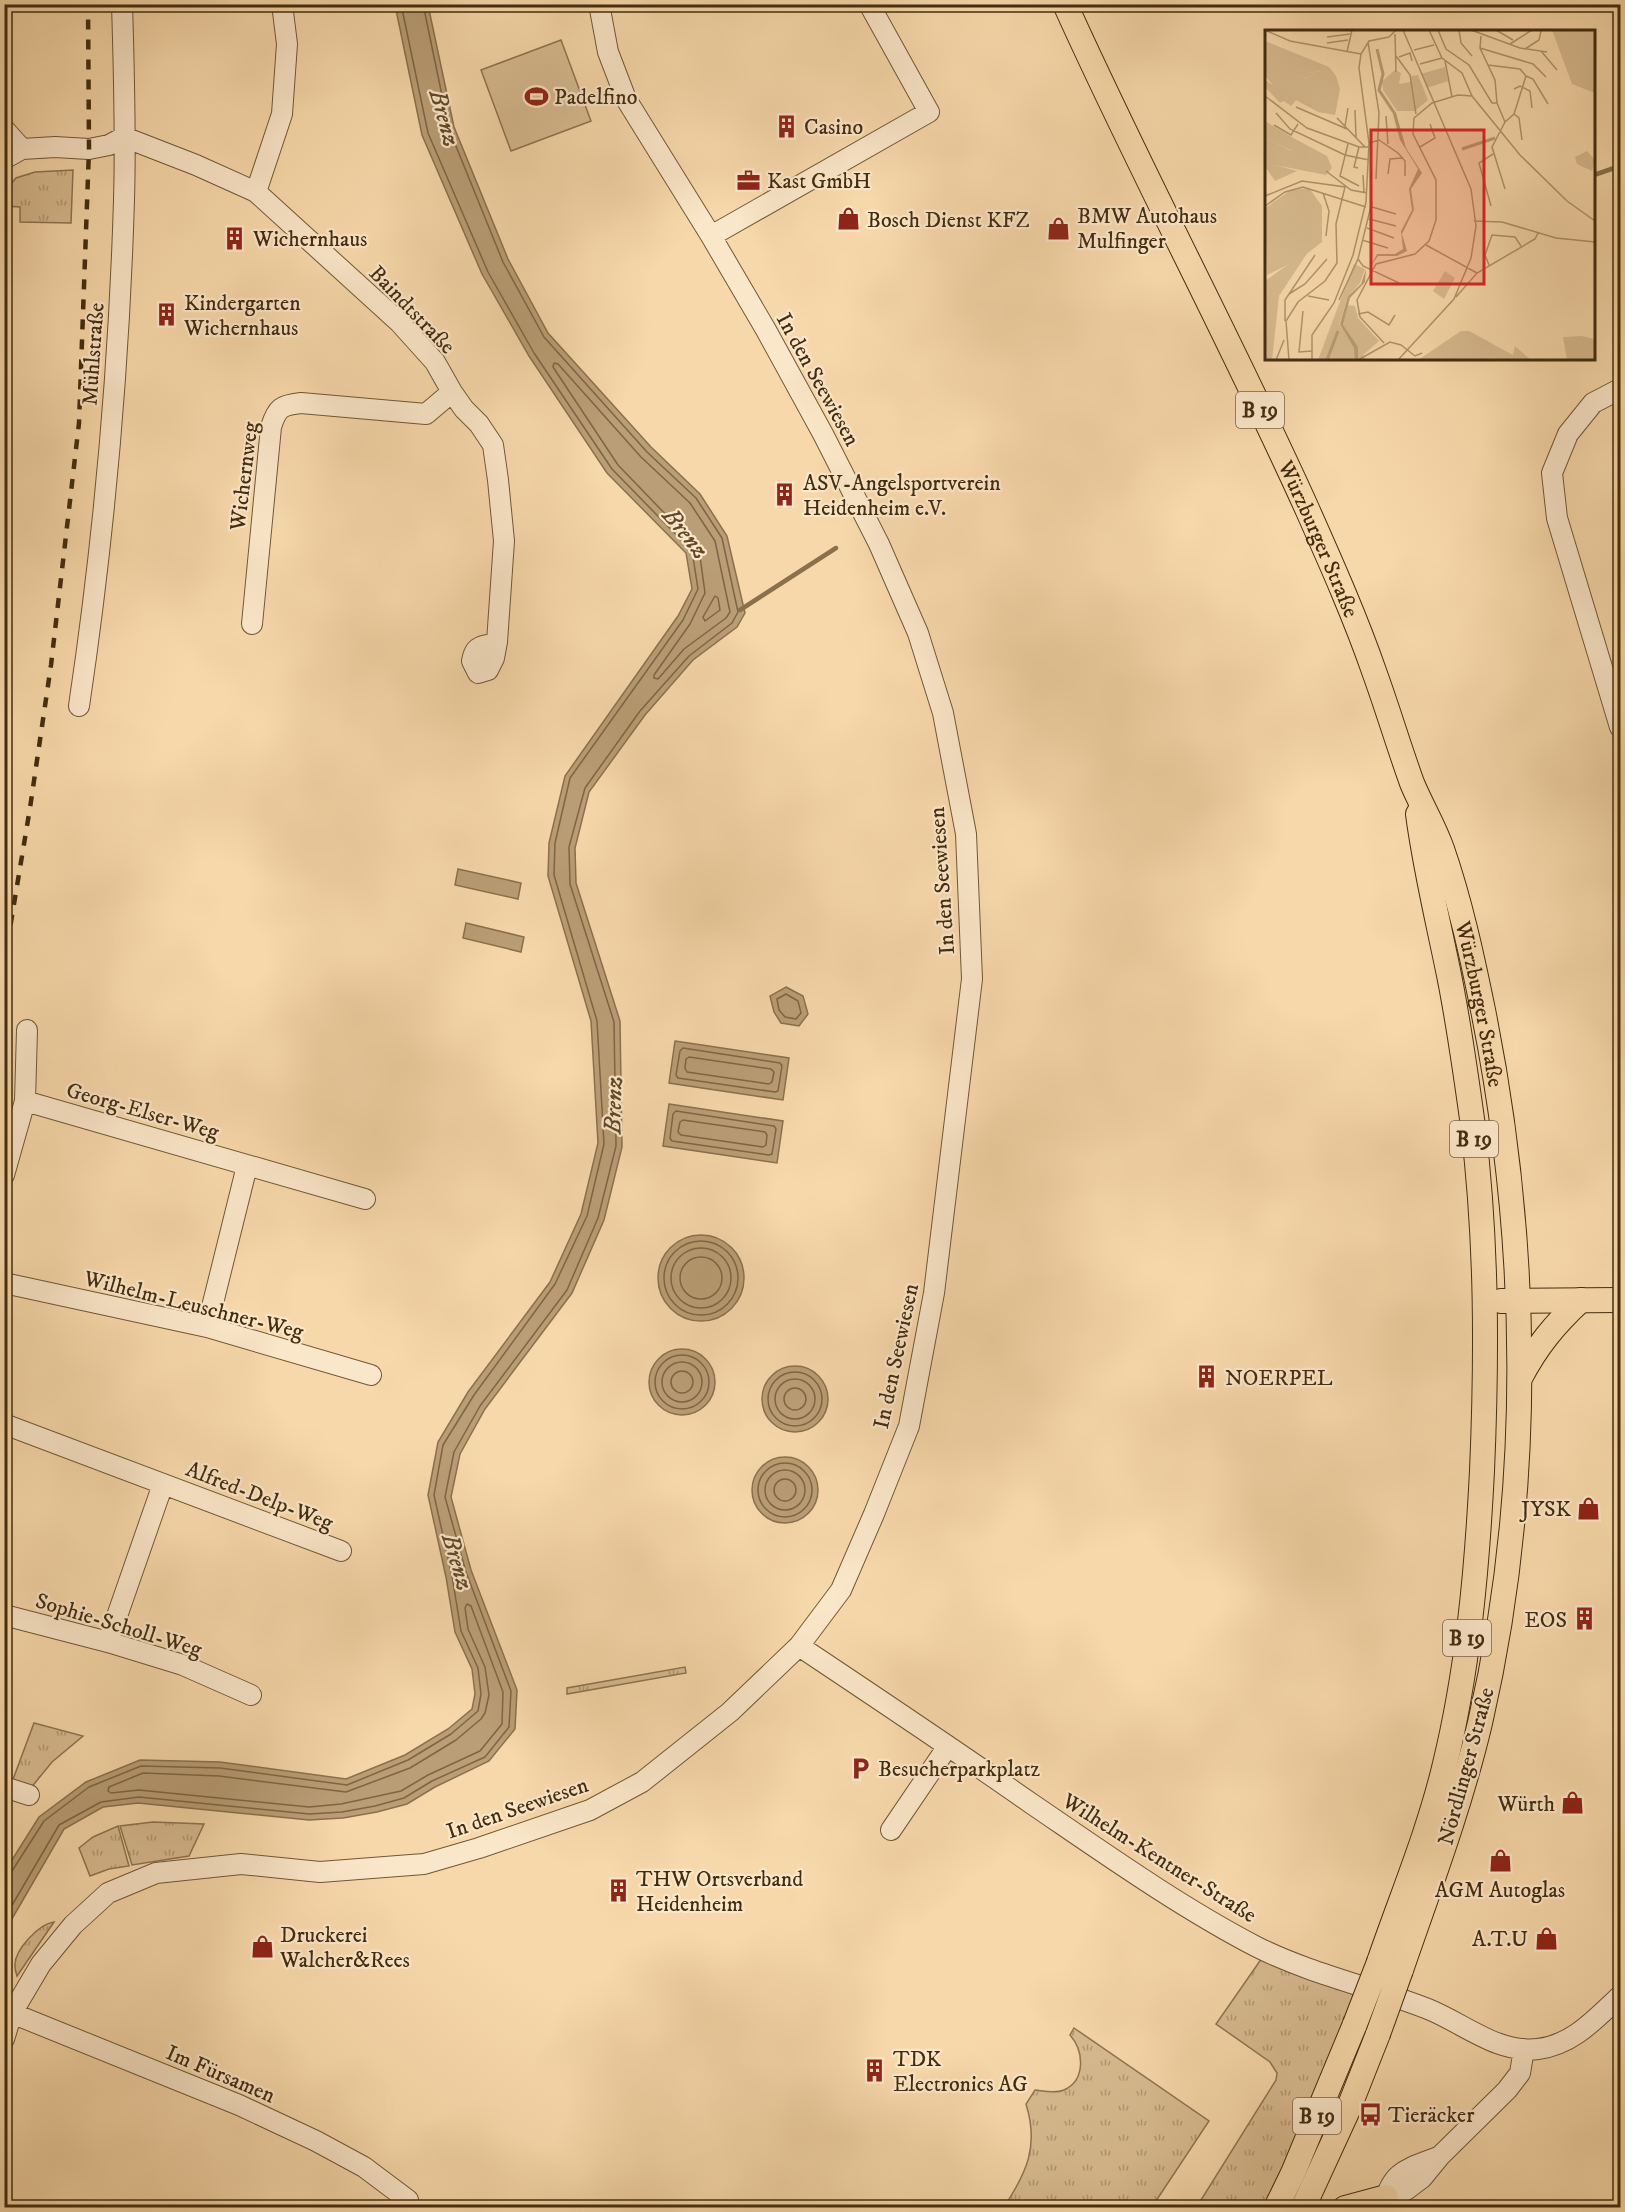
<svg xmlns="http://www.w3.org/2000/svg" width="1625" height="2212" font-family="'IM FELL DW Pica',serif">
  <style>
    .grass { fill: url(#grass-tufts); stroke: #8e7450; stroke-width: 1.5 }
    .garden { fill: #d8bb90; stroke: #8e7450; stroke-width: 1.5 }
    .water { fill: #ba9e75; stroke: #8a714c; stroke-width: 1.5 }
    .lines { fill: none; stroke-linecap: round; stroke-linejoin: round }
    .shore { stroke: #7e6642; stroke-width: 1.5 }
    .stream { stroke: #8a714c; stroke-width: 4.5 }
    .minor-casing { stroke: #705836; stroke-width: 22 }
    .major-casing { stroke: #432d0f; stroke-width: 26 }
    .minor { stroke: #fae6c8; stroke-width: 20 }
    .major { stroke: #f7d8aa; stroke-width: 24 }
    .rail { stroke: #432d0f; stroke-width: 4.5; stroke-dasharray: 10 10; stroke-linecap: butt }
    .major-bridge-casing { stroke: #432d0f; stroke-width: 26; stroke-linecap: butt }
    .major-bridge { stroke: #f7d8aa; stroke-width: 24 }
    .labels { text-anchor: middle; stroke-width: 4.5; stroke-linejoin: round; paint-order: stroke }
    .shield { fill: #fae6c8; stroke: #7a6446; stroke-width: 1.5 }
    .shield-label { font-size: 21px; font-weight: bold; fill: #432d0f }
    .poi-label { font-size: 22px; fill: #432d0f; stroke: #fae6c8; text-anchor: start }
    .street-label { font-size: 22px; fill: #432d0f; stroke: #fae6c8 }
    .water-label { font-size: 24px; font-style: italic; fill: #614928; stroke: #fae6c8 }
    .inset-river { fill: none; stroke: #ba9e75; stroke-width: 3 }
    .inset-road { fill: none; stroke: #af946c; stroke-width: 1.5 }
    .view { fill: #d62828; fill-opacity: 0.15; stroke: #d62828; stroke-width: 3 }
    .inset-edge { fill: none; stroke: #432d0f; stroke-width: 3 }
  </style>
  <defs>
    <pattern id="grass-tufts" width="24" height="20" patternUnits="userSpaceOnUse" patternTransform="scale(1.5)"><rect width="24" height="20" fill="#d8bb90"/><path d="M3 7l-1-3M5 7V3M7 7l1-3M15 17l-1-3M17 17v-4M19 17l1-3" fill="none" stroke="#b19874"/></pattern>
  </defs>
  <rect width="100%" height="100%" fill="#f7d8aa"/>
  <filter id="stains"><feTurbulence type="fractalNoise" baseFrequency=".00333" numOctaves="4"/><feColorMatrix values="0 0 0 0 .2 0 0 0 0 .09 0 0 0 0 .02 0 0 0 .5 -.17"/></filter>
  <radialGradient id="worn" r=".72"><stop offset=".6" stop-color="#630" stop-opacity="0"/><stop offset="1" stop-color="#630" stop-opacity=".3"/></radialGradient>
  <path class="grass" d="M73,170l-2,53 -51,-1v-15l-15,-1v-15l11,-13 19,-6z
    M685,1667l1,6 -119,21v-6z
    M34,1723l49,13 -31,26 -22,27 -18,-7z
    M153,1822l51,2 -15,32 -57,9 -12,-39z
    M118,1826l11,40 -20,3 -19,7 -11,-28 14,-11z
    M54,1922l-37,54c-1,-3 -2,-6 -2,-10 -1,-16 24,-42 39,-44z
    M1262,1958l96,33 -92,216 -70,1 80,-128 1,-7 -7,-11 -54,-38z
    M1074,2028l135,93 -57,86h-148c23,-35 35,-61 22,-103l9,-14c9,1 20,4 29,0 22,-10 20,-39 6,-55z"/>
  <path class="garden" d="M561,40l30,81 -80,30 -30,-81z"/>
  <path class="water" d="M395,5h33l26,122 54,132 40,74 103,114 49,47 27,42 18,77 -8,14 -44,33 -48,55 -56,77 -14,56 1,35 44,138 2,126 -18,73 -32,73 -87,116 -25,45 -9,43 20,73 46,120 -2,39 -26,32 -54,26 -28,17 -30,8 -34,6 -34,2 -171,-17 -35,4 -39,22 -59,102v-60l34,-54 47,-35 54,-22 80,2 126,17 59,-24 43,-26 24,-20 3,-15 -3,-25 -17,-37 -9,-55 -18,-82 10,-53 30,-50 82,-110 31,-68 17,-71 -7,-122 -43,-145 1,-33 16,-67 113,-160 14,-27 -6,-36 -79,-80 -78,-117 -47,-82 -60,-139z
    M458,869l63,14 -3,16 -63,-14z
    M466,923l58,14 -3,15 -58,-14z
    M786,987l17,9 5,18 -9,12 -18,-3 -7,-11 -4,-16z
    M675,1041l114,17 -6,42 -114,-17z
    M669,1104l114,17 -6,42 -114,-17z
    M658 1278a43 43 0 1 1 86 0a43 43 0 1 1-86 0Z
    M649 1382a33 33 0 1 1 66 0a33 33 0 1 1-66 0Z
    M762 1399a33 33 0 1 1 66 0a33 33 0 1 1-66 0Z
    M752 1490a33 33 0 1 1 66 0a33 33 0 1 1-66 0Z"/>
  <g class="lines">
    <path class="shore" d="M554,363l4,1 83,93 49,46 25,38 15,71 -4,6 -42,31 -26,30 -4,-1v-3l36,-51 15,-31 -6,-44 -81,-84 -65,-98z
      M715,596l3,2 2,12 -15,11 -2,-4z
      M786,994l12,7 3,12 -5,6 -11,-2 -6,-7 -2,-11z
      M683,1048l97,15 2,3 -4,25 -3,1 -97,-14 -2,-3 4,-24z
      M689,1057l82,12 3,3 -2,10 -3,2 -82,-12 -2,-4 1,-9z
      M676,1111l98,15 2,3 -4,25 -3,1 -97,-14 -2,-3 3,-24z
      M683,1120l82,12 2,3 -1,10 -3,2 -82,-12 -3,-3 2,-10z
      M664 1278a37 37 0 1 1 74 0a37 37 0 1 1-74 0Z
      M671 1278a30 30 0 1 1 60 0a30 30 0 1 1-60 0Z
      M680 1278a21 21 0 1 1 42 0a21 21 0 1 1-42 0Z
      M655 1382a27 27 0 1 1 54 0a27 27 0 1 1-54 0Z
      M662 1382a20 20 0 1 1 40 0a20 20 0 1 1-40 0Z
      M671 1382a11 11 0 1 1 22 0a11 11 0 1 1-22 0Z
      M768 1399a27 27 0 1 1 54 0a27 27 0 1 1-54 0Z
      M775 1399a20 20 0 1 1 40 0a20 20 0 1 1-40 0Z
      M784 1399a11 11 0 1 1 22 0a11 11 0 1 1-22 0Z
      M758 1490a27 27 0 1 1 54 0a27 27 0 1 1-54 0Z
      M765 1490a20 20 0 1 1 40 0a20 20 0 1 1-40 0Z
      M774 1490a11 11 0 1 1 22 0a11 11 0 1 1-22 0Z
      M467,1604l4,2 32,86 -1,32 -22,27 -52,24 -27,16 -60,13 -32,3 -170,-17 -28,3 -3,-2 1,-4 34,-14 76,3 127,16 64,-24 46,-28 25,-21 4,-6 4,-18 -4,-28 -17,-38 -3,-21z
      M4,1874l8,-3 32,-50 45,-34 52,-21 79,2 127,17 61,-25 43,-26 27,-23 3,-17 -3,-26 -17,-37 -9,-55 -18,-81 9,-50 31,-50 81,-111 32,-68 17,-72 -7,-123 -43,-146 1,-32 15,-65 113,-158 15,-31 -6,-38 -80,-82 -78,-116 -46,-81 -60,-139 -27,-129
      M4,1919l55,-94 42,-23 38,-5 170,17 33,-2 33,-6 29,-8 28,-17 53,-24 24,-30 2,-36 -45,-119 -21,-75 9,-45 26,-46 87,-116 31,-72 18,-72 -2,-124 -44,-138 -1,-37 16,-59 55,-77 49,-55 43,-33 6,-11 -16,-74 -26,-40 -49,-46 -103,-115 -41,-75 -54,-133 -26,-125"/>
    <path class="stream" d="M1594,175l26,-9
      M740,610l96,-62"/>
    <defs>
      <path id="minor" d="M4,129l18,20
        M124,137l72,28 60,27 143,130 36,40 17,30 12,17 15,15 14,21 5,35 6,61 -7,101 -3,16 -6,12 -10,3 -6,-12c2,-10 4,-14 15,-16l5,4 2,9
        M4,159l18,-10 33,-2 34,2 20,-4 15,-8
        M256,192l26,-78 5,-70 -5,-40
        M711,236l218,-124 -60,-108
        M1620,389l-27,14 -25,31 -16,39 5,45 63,209
        M252,624l19,-197c6,-19 10,-22 30,-24l125,11 26,-22
        M79,706c25,-168 40,-337 45,-506 2,-65 0,-131 -2,-196
        M25,1101l340,98
        M4,1175l21,-74 2,-71
        M4,1283l203,44 164,48
        M207,1327l40,-161
        M4,1424l337,127
        M4,1615l104,27 75,23 68,30
        M108,1642l55,-158
        M799,1646c78,52 156,104 233,158 72,49 148,103 225,143 54,27 115,40 171,62 35,14 70,45 110,40 35,-4 58,-31 82,-53
        M4,1787l25,8
        M891,1830l57,-84
        M4,2010l235,95 77,36 48,26 44,33
        M4,2039l8,-26 29,-49 32,-39 35,-32 48,-20 85,-9 79,8 104,-8 55,-16 111,-38 52,-28 88,-70 69,-66 42,-56 33,-76 35,-88 25,-133 38,-314 -6,-145 -23,-121 -25,-80 -39,-89 -56,-110 -57,-104 -55,-94 -85,-137 -18,-47 -9,-48
        M1386,2197l20,-7 16,-12 18,-22 67,-66 13,-17 4,-24
        M1384,2206c7,-35 23,-37 54,-49"/>
      <g id="major">
        <path id="s1" d="M1065,4c77,171 166,336 243,507 24,54 48,108 67,163 13,36 24,73 37,109 9,22 22,43 30,66 18,52 30,107 41,161 47,234 51,480 -3,713 -20,84 -51,166 -79,247"/>
        <path d="M1501,1301l119,-1"/>
        <path d="M1520,1378c17,-32 34,-53 61,-78"/>
        <path d="M1379,1962c22,-64 49,-128 65,-194 24,-97 33,-198 38,-297 5,-116 5,-229 -9,-345 -7,-51 -14,-101 -24,-151 -11,-54 -24,-107 -31,-161"/>
        <path d="M1276,2208l17,-35 62,-149"/>
        <path d="M1303,2208l45,-98 30,-76"/>
        <path d="M1345,2208l41,-11"/>
      </g>
    </defs>
    <use href="#minor" class="minor-casing"/>
    <use href="#major" class="major-casing"/>
    <use href="#minor" class="minor"/>
    <use href="#major" class="major"/>
    <path class="rail" d="M4,964l26,-156 21,-143 28,-242 10,-274 -1,-145"/>
    <defs>
      <path id="major-bridge" d="M1355,2024l24,-62
        M1378,2034l23,-64"/>
    </defs>
    <use href="#major-bridge" class="major-bridge-casing"/>
    <use href="#major-bridge" class="major-bridge"/>
  </g>
  <defs>
    <symbol id="stadium-bare" viewBox="-9 -9 18 18"><path d="M0-5a6.5 5 0 1 0 0 10a6.5 5 0 1 0 0-10ZM-3.5-1.8h7v3.6h-7Z" fill="#8f2418" stroke="#fae6c8" stroke-width="2.5" paint-order="stroke"/></symbol>
    <symbol id="building-bare" viewBox="-9 -9 18 18"><path d="M-4-6H4V6H1V3H-1V6H-4ZM-2.5-4.3h1.7v1.8h-1.7ZM.8-4.3h1.7v1.8H.8ZM-2.5-1h1.7V.8h-1.7ZM.8-1h1.7V.8H.8Z" fill="#8f2418" stroke="#fae6c8" stroke-width="2.5" paint-order="stroke"/></symbol>
    <symbol id="office-bare" viewBox="-9 -9 18 18"><path d="M-6-3h4V-5.5h4V-3h4V5H-6ZM-1-4.5V-3h2v-1.5ZM-6 0V1H6V0Z" fill="#8f2418" stroke="#fae6c8" stroke-width="2.5" paint-order="stroke"/></symbol>
    <symbol id="shop-bare" viewBox="-9 -9 18 18"><path d="M-5-2.5h2.3a2.7 3.5 0 0 1 5.4 0H5L5.5 6h-11ZM-1.5-2.5h3a1.5 2.3 0 0 0-3 0Z" fill="#8f2418" stroke="#fae6c8" stroke-width="2.5" paint-order="stroke"/></symbol>
    <symbol id="parking-bare" viewBox="-9 -9 18 18"><path d="M-3.5-5.5H1a3.5 3.5 0 0 1 0 7H-1V5.5H-3.5ZM-1-3.4V-.6H.8a1.4 1.4 0 0 0 0-2.8Z" fill="#8f2418" stroke="#fae6c8" stroke-width="2.5" paint-order="stroke"/></symbol>
    <symbol id="bus-bare" viewBox="-9 -9 18 18"><path d="M-5-6H5V4H4V6H2V4H-2V6H-4V4H-5ZM-3.5-4V0h7V-4ZM-3.5 1.2v1.5H-2V1.2ZM2 1.2v1.5H3.5V1.2Z" fill="#8f2418" stroke="#fae6c8" stroke-width="2.5" paint-order="stroke"/></symbol>
  </defs>
  <g fill-rule="evenodd">
    <use href="#stadium-bare" x="520" y="80" width="33" height="33"/>
    <use href="#building-bare" x="770" y="110" width="33" height="33"/>
    <use href="#office-bare" x="732" y="164" width="33" height="33"/>
    <use href="#shop-bare" x="832" y="202" width="33" height="33"/>
    <use href="#shop-bare" x="1042" y="212" width="33" height="33"/>
    <use href="#building-bare" x="218" y="222" width="33" height="33"/>
    <use href="#building-bare" x="150" y="298" width="33" height="33"/>
    <use href="#building-bare" x="768" y="478" width="33" height="33"/>
    <use href="#building-bare" x="1190" y="1360" width="33" height="33"/>
    <use href="#shop-bare" x="1572" y="1492" width="33" height="33"/>
    <use href="#building-bare" x="1568" y="1602" width="33" height="33"/>
    <use href="#parking-bare" x="844" y="1752" width="33" height="33"/>
    <use href="#shop-bare" x="1556" y="1786" width="33" height="33"/>
    <use href="#shop-bare" x="1484" y="1844" width="33" height="33"/>
    <use href="#building-bare" x="602" y="1874" width="33" height="33"/>
    <use href="#shop-bare" x="1530" y="1922" width="33" height="33"/>
    <use href="#shop-bare" x="246" y="1930" width="33" height="33"/>
    <use href="#building-bare" x="858" y="2054" width="33" height="33"/>
    <use href="#bus-bare" x="1354" y="2098" width="33" height="33"/>
  </g>
  <g class="labels">
    <g class="shield">
      <rect x="1236" y="392" width="48" height="36" rx="4.5"/>
      <rect x="1450" y="1121" width="48" height="36" rx="4.5"/>
      <rect x="1443" y="1620" width="48" height="36" rx="4.5"/>
      <rect x="1293" y="2098" width="48" height="36" rx="4.5"/>
    </g>
    <g class="shield-label">
      <text x="1260" y="417">B 19</text>
      <text x="1474" y="1146">B 19</text>
      <text x="1467" y="1645">B 19</text>
      <text x="1317" y="2123">B 19</text>
    </g>
    <g class="poi-label">
      <text x="554" y="104">Padelfino</text>
      <text x="804" y="134">Casino</text>
      <text x="767" y="188">Kast GmbH</text>
      <text x="1077" y="223">BMW Autohaus<tspan x="1077" dy="25">Mulfinger</tspan></text>
      <text x="867" y="227">Bosch Dienst KFZ</text>
      <text x="253" y="246">Wichernhaus</text>
      <text x="184" y="310">Kindergarten<tspan x="184" dy="25">Wichernhaus</tspan></text>
      <text x="803" y="490">ASV-Angelsportverein<tspan x="803" dy="25">Heidenheim e.V.</tspan></text>
      <text x="1225" y="1385">NOERPEL</text>
      <text x="1571" y="1516" text-anchor="end">JYSK</text>
      <text x="1567" y="1627" text-anchor="end">EOS</text>
      <text x="878" y="1776">Besucherparkplatz</text>
      <text x="1555" y="1811" text-anchor="end">Würth</text>
      <text x="636" y="1886">THW Ortsverband<tspan x="636" dy="25">Heidenheim</tspan></text>
      <text x="1500" y="1897" text-anchor="middle">AGM Autoglas</text>
      <text x="280" y="1942">Druckerei<tspan x="280" dy="25">Walcher&amp;Rees</tspan></text>
      <text x="1528" y="1946" text-anchor="end">A.T.U</text>
      <text x="893" y="2066">TDK<tspan x="893" dy="25">Electronics AG</tspan></text>
      <text x="1388" y="2122">Tieräcker</text>
    </g>
    <g class="street-label">
      <text transform="translate(413 309) rotate(46)" y="8">Baindtstraße</text>
      <text transform="translate(92 354) rotate(-86)" y="8">Mühlstraße</text>
      <text transform="translate(819 379) rotate(61)" y="8">In den Seewiesen</text>
      <text transform="translate(243 476) rotate(-83)" y="8">Wichernweg</text>
      <text dy="8" stroke="none"><textPath href="#s1" startOffset="592">Würzburger Straße</textPath></text>
      <text transform="translate(941 881) rotate(-94)" y="8">In den Seewiesen</text>
      <text dy="8" stroke="none"><textPath href="#s1" startOffset="1086">Würzburger Straße</textPath></text>
      <text transform="translate(143 1110) rotate(16)" y="8">Georg-Elser-Weg</text>
      <text transform="translate(194 1304) rotate(14)" y="8">Wilhelm-Leuschner-Weg</text>
      <text transform="translate(895 1356) rotate(-78)" y="8">In den Seewiesen</text>
      <text transform="translate(260 1495) rotate(21)" y="8">Alfred-Delp-Weg</text>
      <text transform="translate(119 1624) rotate(17)" y="8">Sophie-Scholl-Weg</text>
      <text transform="translate(1465 1766) rotate(-75)" y="8">Nördlinger Straße</text>
      <text transform="translate(517 1807) rotate(-19)" y="8">In den Seewiesen</text>
      <text transform="translate(1160 1857) rotate(32)" y="8">Wilhelm-Kentner-Straße</text>
      <text transform="translate(221 2073) rotate(23)" y="8">Im Fürsamen</text>
    </g>
    <g class="water-label">
      <text transform="translate(445 118) rotate(75)" y="8">Brenz</text>
      <text transform="translate(686 533) rotate(51)" y="8">Brenz</text>
      <text transform="translate(613 1105) rotate(-88)" y="8">Brenz</text>
      <text transform="translate(458 1562) rotate(74)" y="8">Brenz</text>
    </g>
  </g>
  <g transform="translate(1265 30)">
    <rect width="330" height="330" fill="#f7d8aa"/>
    <path d="M0,28l42,21 2,-6 12,-2 15,5 4,13 -5,26 -17,-3 -22,-12 -5,6 -7,-5 -4,2 -15,-16v-7l8,5 -8,-9zM180,37l3,14 -21,7 -6,-14zM130,40l6,3 -2,11 11,-2 1,-6 7,-1 10,25 -13,11h-18l-14,-21 -1,-9zM0,108l26,13 6,-11 30,16 5,12 -6,7 -51,-10 -10,4zM45,219l-31,47 -7,64h-7v-79zM89,234l11,5 -5,14 -12,13 -9,29h4l5,-20 7,1 3,12 21,23 -16,14 3,5h-48zM180,241l10,7 -11,21 -11,-8z" fill="#d8bb90"/>
    <path d="M287,0h43v63l-23,-9zM0,11l64,26 7,9 -16,-5 -11,2 -1,6 -25,-11 -18,-10zM0,91l32,19 -5,11 -27,-13zM322,121l8,9 -3,11 -15,-7 -2,-7zM10,135l22,6 -22,10 -9,-13zM44,158l13,18v36l-22,17 -33,16 -2,-67 26,-18zM196,301h8l44,24 2,-9 16,14h-113zM317,306l13,3v21h-28l-4,-23z" fill="#d8bb90"/>
    <path d="M95,295l14,16 -8,8 -15,-19z" fill="#d8bb90"/>
    <path d="M131,83l10,35 16,25 -11,16 3,21 -12,24 5,17 -10,5h-19l-9,13 8,-15h18l8,-5 -2,-18 11,-21 -3,-21 9,-20 -18,-29 -7,-26zM101,239l-1,13 -15,16 -7,27 15,22v13h-3l-1,-12 -14,-24 8,-28 13,-12z" fill="#ba9e75"/>
    <path class="inset-river" d="M112,19l6,25 -4,16 16,24M197,119l33,-11M62,330l11,-29"/>
    <path class="inset-road" d="M0,0l25,11 71,13M164,0l13,28 20,15 10,23 48,59 47,46 28,20M173,0l8,19 23,16 23,38h5M194,0l2,13 11,13M206,0l49,18 27,4M231,0l17,10M130,4l1,38M216,6l-1,12 15,32 2,23 8,19 -13,25 13,42M62,7l23,-3M103,12l11,71 -3,66M62,13l21,-3M245,14l22,-14M215,18l53,16 13,13M260,19l14,-9 2,-9M149,20l20,-5M276,21l16,19M82,22l5,-22M131,26l14,19 6,39M134,27l11,-4 2,8M180,31l7,36M155,34l22,-6M223,35l32,4 6,7 -12,38 -9,8M261,46l7,3 15,25M249,59l6,-3 10,5 2,17M0,66l42,32 52,19h10M31,77l51,22M90,80l1,27M11,83l14,16 55,26M249,84l5,4 3,22M121,86l2,28M72,88l28,29M9,95l17,10 7,-11M80,96l3,-18M104,113l10,-3 19,13 7,8v15M83,114l-8,32 19,10M155,117l15,-9 -5,-14M80,125l24,5M93,138l-4,-1 5,-20M61,141l25,19 16,3M123,144l2,-15 12,-1M98,145l1,18M58,163l6,18 -3,25M0,166l37,-15 43,6 -9,37 1,39 -12,18 -27,21 -12,19 3,39M107,172l-14,57 5,7 36,17M0,176l20,-14 18,-5 63,20M226,176l-12,-43 14,-9M107,177l24,7M104,189l27,7M209,191l28,1 54,16 39,4M102,198l27,10M97,210l26,8M161,215l51,28M224,235l-4,-10 7,-20 23,2 6,9M24,264l16,-10 22,-25M43,266l21,4M191,267l21,-24 58,-34 3,-6M74,270l19,-41M38,281l-4,41 13,-1M93,284l10,-2 21,13 6,-10M20,291v-21l30,-45M119,313l-24,-26 -3,-17 19,-36 39,-10 14,-13 7,-21v-40l-23,-46 1,-16 18,-15 26,-8 14,1M11,330l8,-20M47,330v-25l22,-32 19,-48 13,-53 3,-59 -10,-75 2,-14 8,-13 20,-4 7,-7M93,330l32,-18 11,3 14,11 7,-3M133,330l56,-61 17,-41 5,-32 -5,-37 -68,-159"/>
    <path class="view" d="M106,100h113v154h-113z"/>
    <rect width="330" height="330" class="inset-edge"/>
  </g>
  <rect width="1625" height="2212" fill="none" stroke="#f7d8aa" stroke-width="24"/>
  <rect x="6" y="6" width="1613" height="2200" fill="none" stroke="#432d0f" stroke-width="3"/>
  <rect x="12" y="12" width="1601" height="2188" fill="none" stroke="#432d0f" stroke-width="1.5"/>
  <rect width="100%" height="100%" filter="url(#stains)"/>
  <rect width="100%" height="100%" fill="url(#worn)"/>
</svg>
